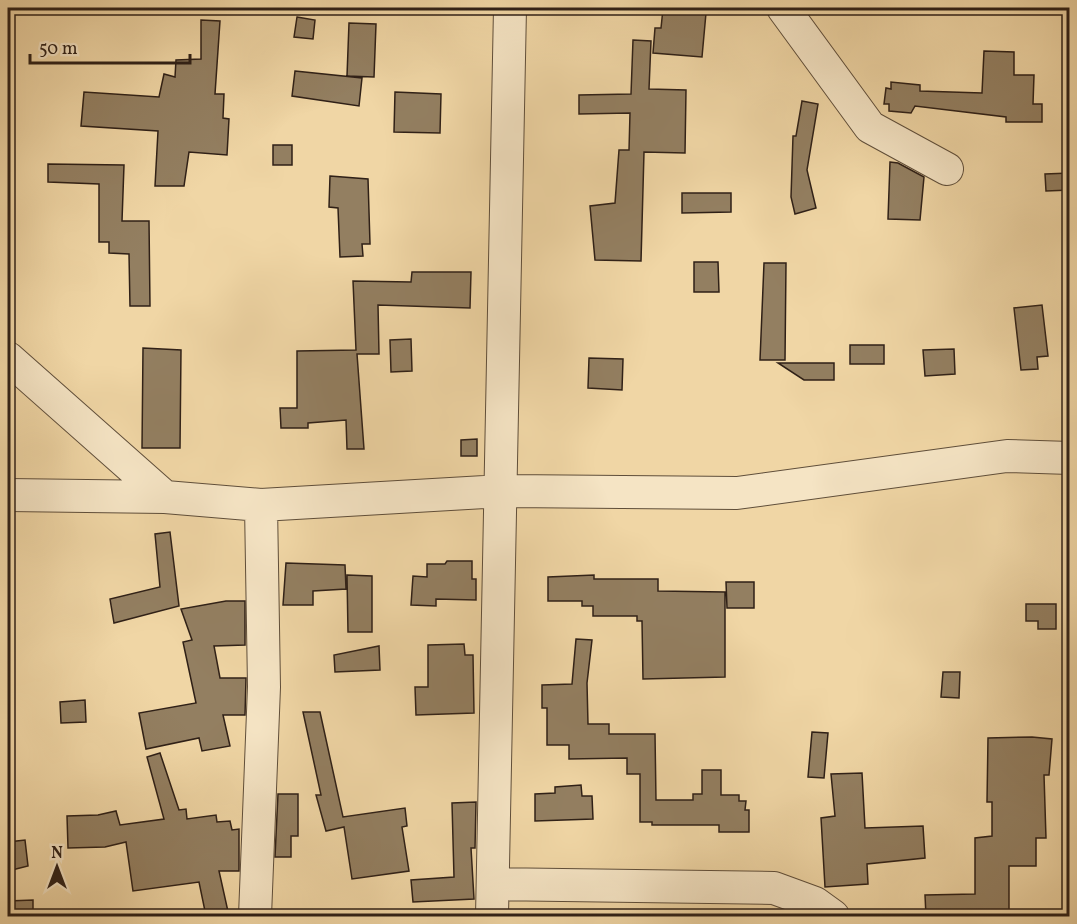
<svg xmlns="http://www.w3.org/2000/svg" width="1077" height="924" font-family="Vollkorn,serif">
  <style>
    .building { fill: #937f61; stroke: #2f2017; stroke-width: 1.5 }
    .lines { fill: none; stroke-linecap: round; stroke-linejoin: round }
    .minor-casing { stroke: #5f4e3a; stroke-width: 34 }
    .minor { stroke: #f5e4c4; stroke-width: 32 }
  </style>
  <rect width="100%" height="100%" fill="#f0d6a5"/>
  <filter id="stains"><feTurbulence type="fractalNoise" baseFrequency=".00333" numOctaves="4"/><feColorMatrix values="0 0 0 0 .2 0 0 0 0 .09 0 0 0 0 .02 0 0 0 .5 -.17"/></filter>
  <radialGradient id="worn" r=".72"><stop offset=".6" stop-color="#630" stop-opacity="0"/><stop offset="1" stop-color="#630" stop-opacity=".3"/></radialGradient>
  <path class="building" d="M663,9l43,4 -4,44 -49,-4 2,-25h6z
    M297,17l18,3 -2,19 -19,-2z
    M201,20l19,1 -5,73h9l-1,24 6,1 -2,36 -38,-3 -5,34h-29l3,-55 -77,-5 3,-34 75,5 5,-23 11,3 1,-17 25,-1z
    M349,23l27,1 -2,53 -27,-1z
    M633,40l18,1 -2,48 37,1 -1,63 -41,-1 -3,109 -46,-1 -5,-54 25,-3 4,-53h10l1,-37 -51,1v-19l52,-1z
    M984,51l30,1v23h20l-1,29h9v18h-36v-5l-91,-11 -4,7 -22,-2v-7h-5l2,-16 5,1v-7l29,3v6l62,2z
    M295,71l67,7 -3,28 -67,-10z
    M395,92l46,2 -1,39 -46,-1z
    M802,101l16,3 -11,66 9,38 -21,6 -4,-17 2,-61h3z
    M273,145h19v20h-19z
    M890,162l8,1 26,14 -4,43 -32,-1z
    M48,164l76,1 -2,56h27l1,85h-20l-1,-52 -20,-1v-11h-10v-58l-51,-2z
    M1070,173v17l-24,1 -1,-17z
    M330,176l38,3 2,65h-8l1,12 -23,1 -2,-49 -9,-1z
    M682,193h49v19l-49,1z
    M694,262h24l1,30h-25z
    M764,263h22l-1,97h-25z
    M412,272h59l-1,36 -92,-3 1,49h-22l7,95h-17l-1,-29 -38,3v5h-27l-1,-20h17v-57l59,-1 -3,-69 58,1z
    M1042,305l6,51 -11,1 1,12 -17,1 -7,-62z
    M411,339l1,32 -21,1 -1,-32z
    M850,345h34v19h-34z
    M143,348l38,2 -1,98h-38z
    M954,349l1,25 -30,2 -2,-26z
    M589,358l34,1 -1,31 -34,-2z
    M778,363h56v17h-30z
    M477,439v17h-16v-16z
    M170,532l9,74 -65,17 -4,-24 50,-12 -5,-53z
    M447,561h25v18h4v21l-40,-1v7l-25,-1 2,-29 14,1v-13h18z
    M286,563l59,2 1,24 -33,2v14h-30z
    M347,575l25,1v56h-24z
    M594,575v4h64v12l67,1v85l-82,2 -1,-58h-5v-5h-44v-10h-11v-5h-34v-24z
    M726,582h28v26h-27z
    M226,601h19v44l-31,1 6,32h26l-1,37h-22l7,31 -28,5 -3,-13 -53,11 -7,-36 57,-10 -13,-61 9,-2 -11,-31z
    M1026,604h30v25h-18v-8h-12z
    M576,639l16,1 -5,43 1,41h21v10h46l1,66h37v-6h9v-24h19v25h18v6h7l-1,9h4v22h-30v-7h-67v-3h-12v-48h-13v-16l-58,1v-14h-22v-37h-5v-23l30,-1z
    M464,644l1,11h8l1,58 -58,2 -1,-28h13v-42z
    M379,646l1,24 -45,2 -1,-17z
    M943,672h17l-1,26 -18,-1z
    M85,700l1,22 -25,1 -1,-21z
    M303,712h17l23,105 62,-9 2,18 -5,1 7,44 -57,8 -8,-52 -18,4 -10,-36h5z
    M812,732l16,1 -4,45 -16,-1z
    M1032,737l20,2 -3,36h-5l2,63h-10v28h-27v50h-40v-2l-43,2 -1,-21 50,-1v-56l17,-2v-34h-5l1,-64z
    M160,753l19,57 7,-1 1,10 29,-4 1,7 13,-1 2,9 7,-1v42h-20l10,45h-23l-7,-34 -66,9 -7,-49 -21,5 -37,1 -1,-32 31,-1 18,-4 4,14 44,-6 -17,-62z
    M862,773l3,55 58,-2 2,32 -58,6 1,20 -43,3 -4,-69 14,-2 -4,-42z
    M581,785l1,11h10l1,23 -58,2v-27l20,-1v-6z
    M278,794h20v42h-7v21h-16z
    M476,802l-1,46h-4l3,51 -61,3 -2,-22 43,-3 -2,-74z
    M25,840l3,26 -20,5v-29z
    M33,900v16h-25v-15z"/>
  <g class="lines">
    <defs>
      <path id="minor" d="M783,8l87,119 77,42
        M8,358l157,139 96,8 241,-14 235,2 270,-37 63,2
        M8,495l157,2
        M493,884l281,4 41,15 18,13
        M255,916l9,-229 -3,-182
        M492,916l18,-908"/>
    </defs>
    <use href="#minor" class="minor-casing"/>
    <use href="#minor" class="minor"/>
  </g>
  <rect width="1077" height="924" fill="none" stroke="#f0d6a5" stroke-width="30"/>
  <rect x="9" y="9" width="1059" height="906" fill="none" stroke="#2f2017" stroke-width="3"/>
  <rect x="15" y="15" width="1047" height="894" fill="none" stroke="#2f2017" stroke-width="1.5"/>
  <g transform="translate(57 867)" stroke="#f5e4c4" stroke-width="4.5" paint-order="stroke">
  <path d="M0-4.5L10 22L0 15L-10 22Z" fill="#2f2017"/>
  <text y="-9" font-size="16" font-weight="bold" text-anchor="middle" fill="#2f2017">N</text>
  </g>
  <path d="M30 54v9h160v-9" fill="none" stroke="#2f2017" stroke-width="3"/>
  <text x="39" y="54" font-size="18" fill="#2f2017" stroke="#f5e4c4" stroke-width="4.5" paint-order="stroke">50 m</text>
  <rect width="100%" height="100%" filter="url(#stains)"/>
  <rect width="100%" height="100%" fill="url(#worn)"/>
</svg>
